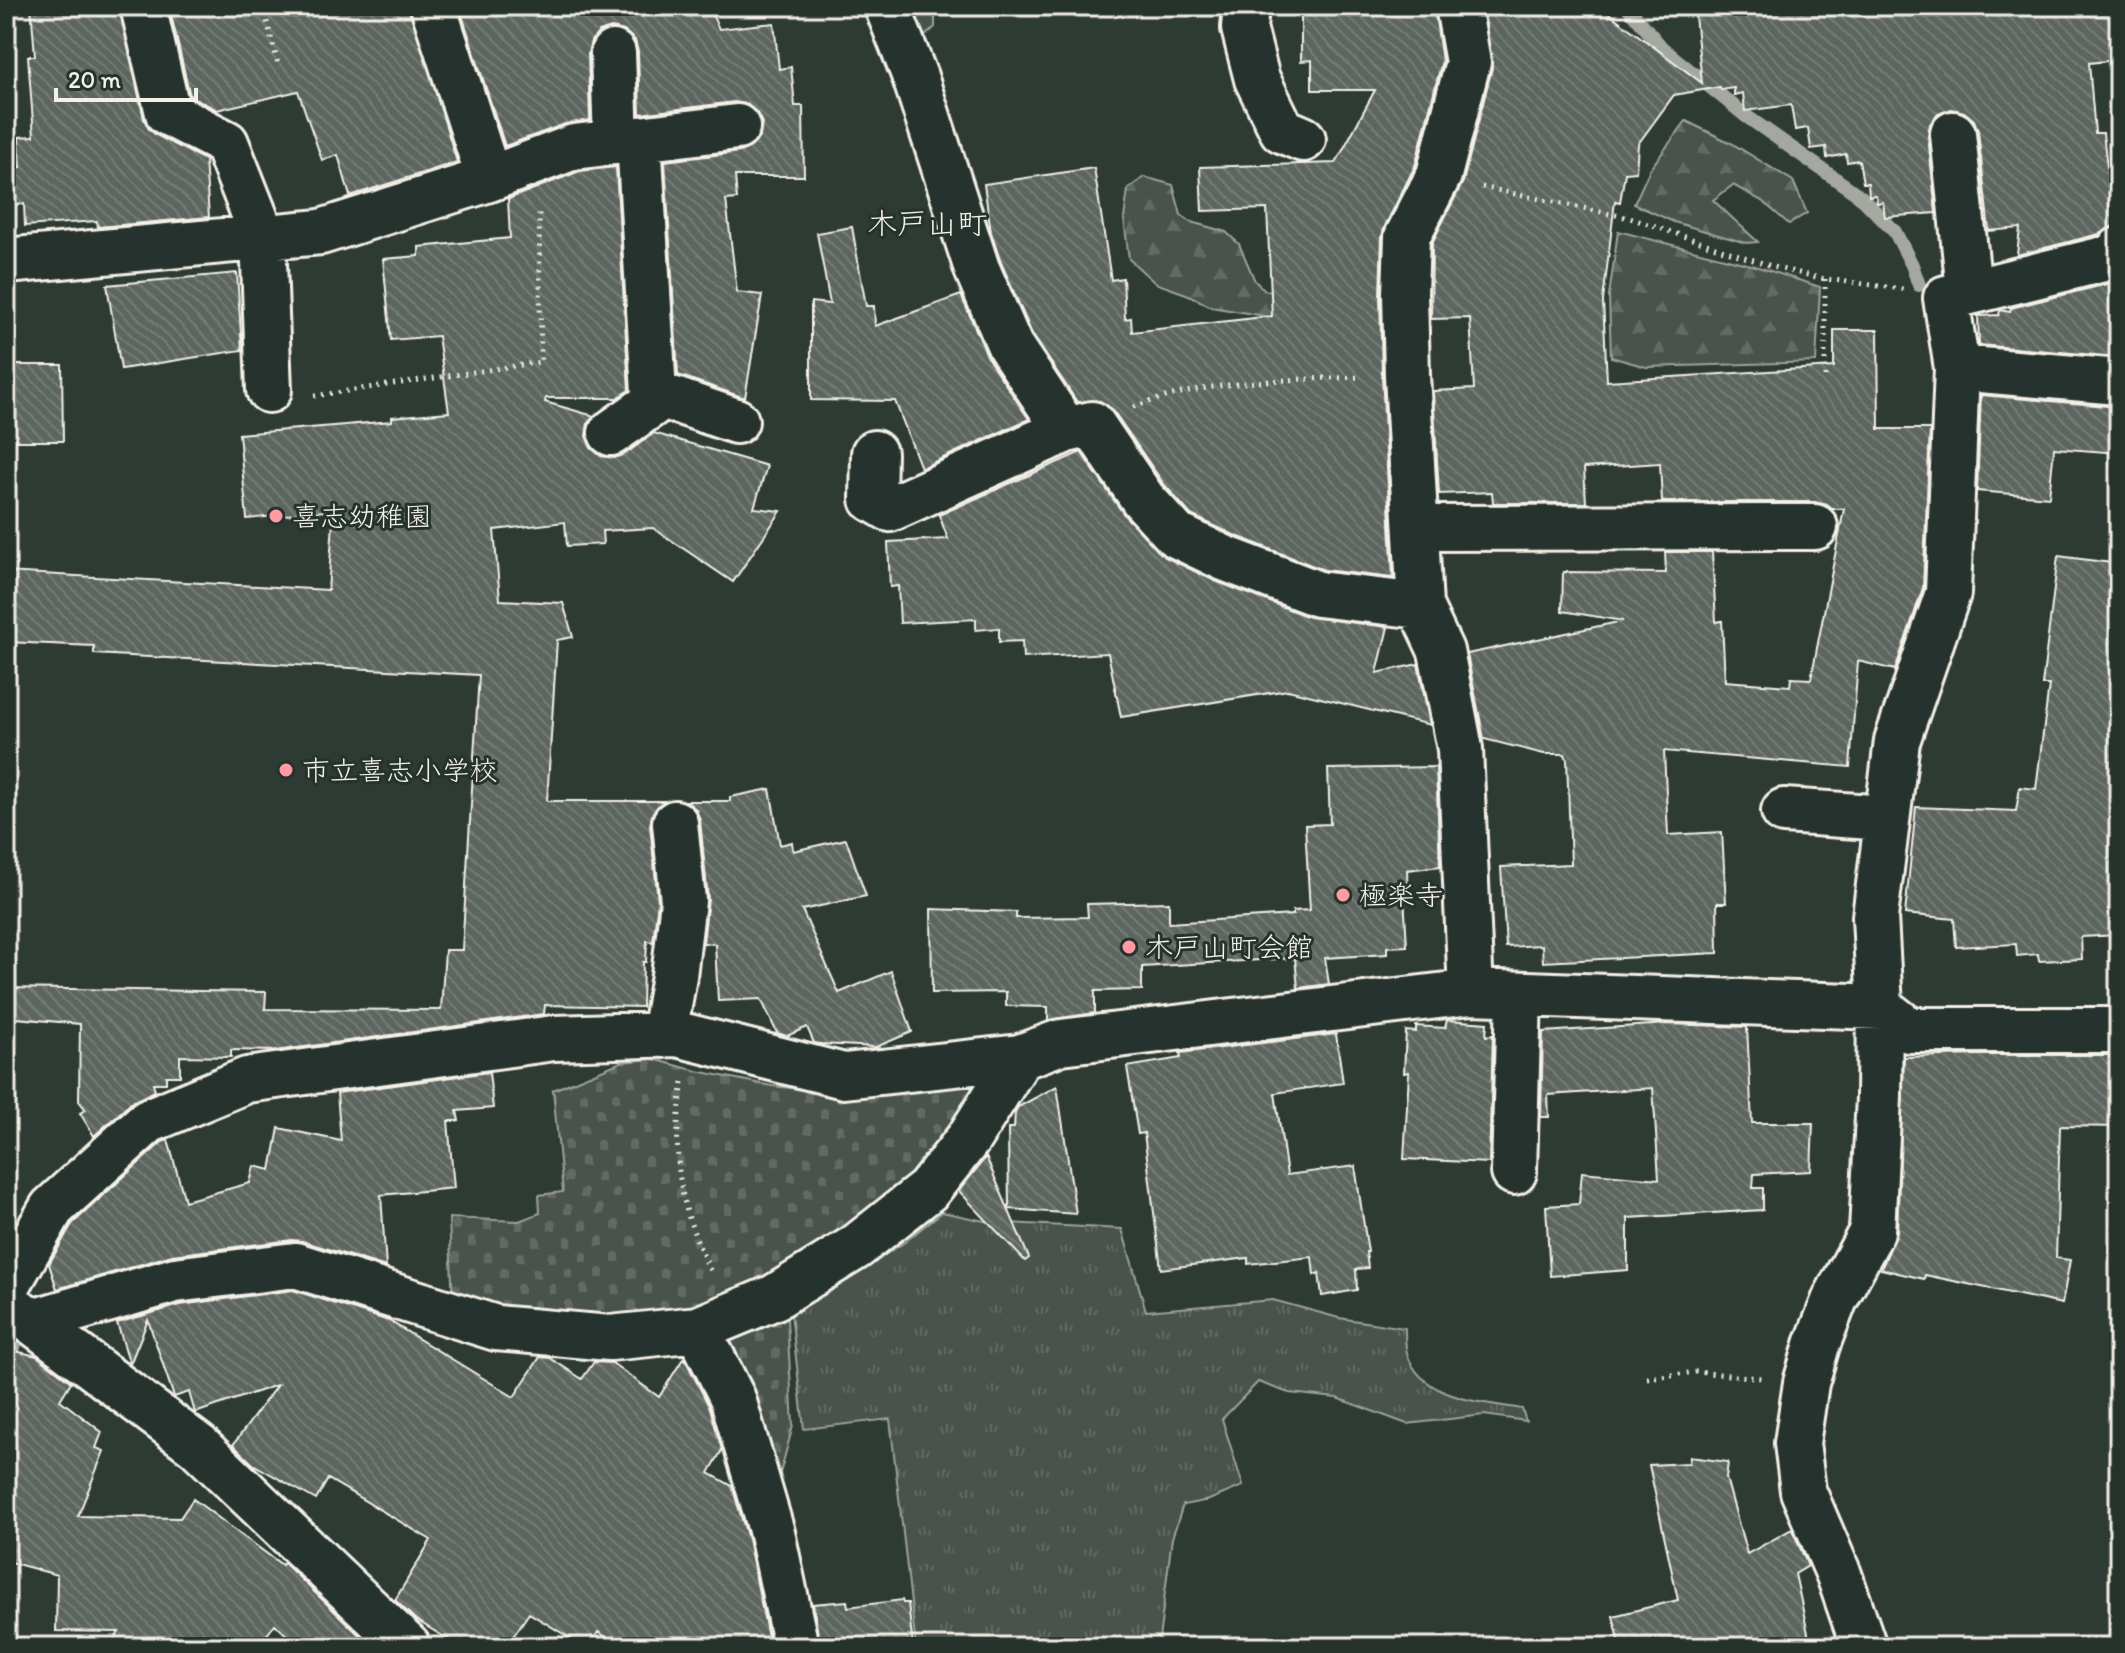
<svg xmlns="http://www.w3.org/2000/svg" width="2125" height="1653" font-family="Itim,'Klee One',sans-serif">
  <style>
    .grass { fill: url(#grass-tufts); stroke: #9ea29a; stroke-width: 2 }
    .forest { fill: url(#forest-firs); stroke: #9ea29a; stroke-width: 2 }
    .cemetery { fill: url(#cemetery-stones); stroke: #9ea29a; stroke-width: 2 }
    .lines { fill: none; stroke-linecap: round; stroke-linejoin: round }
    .stream { stroke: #a4a8a0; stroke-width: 14 }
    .building { fill: url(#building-back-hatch); stroke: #f4f1e8; stroke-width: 2 }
    .minor-casing { stroke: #f4f1e8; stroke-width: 50 }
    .path { stroke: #f4f1e8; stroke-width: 5; stroke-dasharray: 2 6; stroke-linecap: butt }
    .minor { stroke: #26332d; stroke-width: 44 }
    .poi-dot { fill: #ff9aa2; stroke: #26332d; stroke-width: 3 }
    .labels { text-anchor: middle; stroke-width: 6; stroke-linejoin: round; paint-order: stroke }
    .poi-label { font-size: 28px; fill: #f4f1e8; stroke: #26332d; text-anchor: start }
    .neighbourhood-label { font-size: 30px; fill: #f4f1e8; stroke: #26332d }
  </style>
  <defs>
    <pattern id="grass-tufts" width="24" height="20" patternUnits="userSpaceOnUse" patternTransform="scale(2)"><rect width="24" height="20" fill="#48524c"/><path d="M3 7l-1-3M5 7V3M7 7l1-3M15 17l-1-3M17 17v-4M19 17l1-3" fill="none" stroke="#636b66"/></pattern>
    <pattern id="forest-firs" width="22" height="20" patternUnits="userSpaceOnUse" patternTransform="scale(2)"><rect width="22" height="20" fill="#48524c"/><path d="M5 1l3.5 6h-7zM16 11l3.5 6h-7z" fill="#636b66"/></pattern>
    <pattern id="cemetery-stones" width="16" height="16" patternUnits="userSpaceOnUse" patternTransform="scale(2)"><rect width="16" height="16" fill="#48524c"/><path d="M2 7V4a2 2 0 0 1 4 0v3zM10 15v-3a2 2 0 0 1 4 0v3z" fill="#636b66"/></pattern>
    <pattern id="building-back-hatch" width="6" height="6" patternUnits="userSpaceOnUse" patternTransform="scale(2)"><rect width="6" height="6" fill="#5c655e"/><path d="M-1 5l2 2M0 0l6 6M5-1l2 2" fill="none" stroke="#747c75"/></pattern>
  </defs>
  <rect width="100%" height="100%" fill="#2e3b34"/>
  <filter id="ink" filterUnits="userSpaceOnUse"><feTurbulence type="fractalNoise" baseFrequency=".0125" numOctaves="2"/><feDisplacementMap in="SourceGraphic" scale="16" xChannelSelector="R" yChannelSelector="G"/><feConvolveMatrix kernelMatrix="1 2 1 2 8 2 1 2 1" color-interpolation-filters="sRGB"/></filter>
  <g filter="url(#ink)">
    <path class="grass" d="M942,1212l47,10 133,7 24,82 127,-11 66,18 66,10c0,8 0,18 2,25 14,47 75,49 115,56l4,12 -42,-6 -77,9 -70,-26 -48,-5 -31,-11 -36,37 21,67 -34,14 -26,5 -11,33 -14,109h-242l-26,-228 -86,10 -13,-116 111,-69z"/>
    <path class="forest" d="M879,6h56v21l-10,9 -33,-12z
      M1686,121l45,22 62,38 14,32 -18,11 -27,-23 -29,-16 -20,15 45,42 -12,1 -72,-21 -40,-18 16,-35z
      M1144,177l29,8 8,30 10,7 35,10 13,12 16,37 9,9 19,5 11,32 -29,-11 -54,-9 -22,-12 -34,-12 -26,-24 -5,-40 4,-30z
      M1618,231l137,35 65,21 -4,75 -170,5 -35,-10 -2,-61z"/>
    <path class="cemetery" d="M653,1059l44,12 75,15 57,6 156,-9 -66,98 -171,119 -138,25 -157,-22 -4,-85 70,3 21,-8 -1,-18 24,-3 -10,-102 68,-28z
      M787,1319l6,107 -22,80 -58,-164z"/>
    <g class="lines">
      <path class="stream" d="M1627,6l35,42 84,68 114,80 35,36 17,33 7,20
        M6,1378l13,-50"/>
    </g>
    <path class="building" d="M31,6h88l25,113 5,10 7,6 49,25 4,57 -111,10 -1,-6 -72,5 -1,-22 -18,1v-37l15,-1 -2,-30 15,-1 -6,-80h7z
      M169,6h240l48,156 -107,34 -12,-41 -16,5 -24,-69 -81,19 -27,-14z
      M459,6h249l11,23 55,-6 5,46 12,-2 4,39h8l1,70h-69l2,23 -11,1 11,92 25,3 -17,103 -67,-23 -13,-214 75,-9 11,-5 9,-11 2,-13 -5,-10 -10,-9 -13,-2 -94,12 -2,-62 -3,-12 -11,-9 -13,-3 -12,4 -8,9 -3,12 2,67 -25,4 -60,22z
      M1301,6h133l8,55 -27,105 -30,60 -3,10 -2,59 2,81 11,202 -69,-8 -90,-35 -43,-20 -28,-32 -51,-74 -12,-8 -23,1 -45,-68 -32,-74 -9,-28 -7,-48 110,-16 17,112 12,-2 2,41 6,-1 1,14 140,-16 -5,-107 -65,2 -2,-44 136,-4 39,-73h-63v-30l-11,1z
      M1483,6h116l103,77 -8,-77h416l6,54 -27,3 6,70h8l11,93 -15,8 -82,21 3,-27 -31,3 -11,-100 -4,-11 -10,-8 -13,-3 -13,5 -8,10 -2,12 8,77 -51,4 -2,-15 -6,1 -1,-8 -7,1 -1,-13h-5l-4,-23 -12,2 -1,-8 -19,4 -1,-11 -15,2 -3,-21 -13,2 -4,-25 -46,6 -2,-18 -9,2v-7l-13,2 -1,-3 -46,8 -36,49 -2,28 -11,1 -5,29 -5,-1 -12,100 4,80 227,-14v-37h44l1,99h51l-7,159 -28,82 -37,-9 -8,106 -186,-16 4,84 54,-3 4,71h-9l1,50 -175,9 -1,-17 -36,2 -5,-80 70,-3 -4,-104 -2,-6h-21l-60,-15 -17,-85 156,-33 -61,-10 1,-39 103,1 -1,-21h47l4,70 6,-1 3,60 65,5 1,-8 20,1 33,-170h-12l-5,-4 -12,-3h-153l-2,-39 -76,5 2,35h-93l-1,-11 -53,2 -6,-103 41,-2 -4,-71 -39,1 1,-76 31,-61 29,-114z
      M616,167l13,223 -12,8h-71l-1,4 49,14 -6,7 -2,13 5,12 10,8 13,2 11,-4 29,-21 113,33 -13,42 27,3 -48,71 -80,-54 -51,3 1,13 -36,2 -2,-24 -71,8 6,70 63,3 10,34 -16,3 -10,161h119l-13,11 -3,13 8,76 -5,41 -6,-1 -1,21h-3l-1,45 -97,-2 -1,9 -269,37 -44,-1v7l-51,-1v20h-14v7h-13l2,8 -23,11 -38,34 -14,-23 6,-3 -7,-9 1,-77 -74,-7v-29l260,4 -1,17 176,1 4,-60h17l17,-275 -385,-21v-8l-88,-4v-70l322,18 6,-80 -87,9 -8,-85 153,-13v-4l57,-5 -11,-76 -47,4 -8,-81 36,-3v-9l91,-9 -2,-39 72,-28z
      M852,227l14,79h8l1,20 86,-31 28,65 40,59 -108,49 -26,-67 -84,-1v-98l19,2 -13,-71z
      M237,273l5,77 -121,19 -14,-84z
      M2119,281l-1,76 -139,-12 -1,-29 21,-1 1,-5 10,2 1,-4z
      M6,365h56l1,76h-57z
      M1981,395l138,12v46l-65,-5 -5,49 -72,-6z
      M1081,452l44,64 40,41 50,24 94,36 79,10 -11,46 41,-9 12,61 -142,-35 -167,27 -13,-64 -85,5 -1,-17 -23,1v-14l-23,2v-11l-76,4 -2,-37 -8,1 -2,-45 60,-3 -9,-24z
      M2058,556l61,8v371l-38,2 1,22 -43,2 -1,-7 -21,2 -1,-12 -60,3 -2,-28 -49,-5 11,-107 100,4 4,-24 16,2 13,-104h-7z
      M1436,767l4,99 -33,4 1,24 -4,1 3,51 -20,1v7l-62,4 4,26 -31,4 -3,-30 -153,9v23l-47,1v22l-47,7v-13l-42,-1v-14l-74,1 -1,-84 85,3v6l72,-1 -1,-13 82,-2v21l124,-8v-4l17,-1 -5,-85 25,-1 -2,-55z
      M770,789l10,56 12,-3 1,9 53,-12 20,57 -64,14 37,83 52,-22 21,61 -36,15 -55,-3 -7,-1 -7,-16 -20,9 -10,-3 -16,-34 -43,2 -3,-57 -12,-1 5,-44 -8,-79 -4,-11 -10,-8h44v-4z
      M1447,1020l40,3 -1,13 7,-1 -4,128 -85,-4 5,-87 -5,1 2,-42 10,1v-6l29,2z
      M1668,1024l79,3 5,96h61l-2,48 -57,3 -1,14h10v22l-135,8v52l-78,6 -4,-70 33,-2 3,-32 77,7 -6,-91 -105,7 1,22h-8l2,-85z
      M1336,1034l7,49 -68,10 12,82 68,-9 13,86h-2l2,16 -12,1 1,21 -35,6 -3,-23 -5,2 -2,-18 -64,7v-6l-87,11 -17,-136 -6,1 -11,-67 54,-9 -1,-5z
      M1981,1055h138v72l-59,-1 -4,132 14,2 -8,44 -137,-29 -1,4 -43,-10 16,-37 7,-175z
      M489,1072l4,36 -36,3 2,10h-11l6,67 -73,7 5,72 -84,-26 -10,-1 -120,15 -115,34 -8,-25 23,-40 90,-82 6,-2 17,61 65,-18 4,-17 17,4 8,-42 62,13 -4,-48z
      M1057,1086l19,128 -67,-5 -1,-81h6l1,-16 3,-5z
      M986,1157l43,101 -4,3 -66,-70z
      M293,1290l96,31 125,76 26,-40 10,1 32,21 12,-17 18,1 47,34 25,-40 26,51 12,42 -13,23 23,13 16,53 22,108h-147l-25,-15 -9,15h-4l-56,-34 -23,34h-45l-45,-27 -21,-20 36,-60 -103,-61 -12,21 -63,-36 -20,-19 44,-60 -82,28 -6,-21 -15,5 -26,-77 -18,44 -13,-41 63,-18z
      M6,1349l31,7 34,26 -11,18 42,32 -6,16 8,3 -26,65 102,2 13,-19 89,66 2,-2 88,84h-73l-24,-23 -17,23h-149l10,-15 -63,-1 1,-56 -51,-14z
      M1690,1457l38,5 -2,16 21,76 45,-25 16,37 -13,8 16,73h-190l-8,-31 65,-16 -29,-135 40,-2z
      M902,1600l1,3h5l5,44h-93l-7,-43 34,-3 1,6z"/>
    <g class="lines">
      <defs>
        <path id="minor" d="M143,6l25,107 58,30 37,94 6,153
          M433,6l56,173
          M887,6l28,71 62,192 33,77 56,84 26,-6 51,75 33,36 48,23 94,36 102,12
          M1246,6l-2,22 13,51 25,51 21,9
          M1458,6l10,56 -29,113 -32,62 -2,57 2,81 13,231 21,45 19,98 11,243
          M613,53l3,89
          M1953,134l16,157
          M639,139l15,254 82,28
          M6,261l315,-29 168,-53 85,-32 163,-20
          M1957,368l162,14
          M611,433l41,-29 2,-11
          M874,453l-1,46 17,10 176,-79
          M1417,528l398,-1
          M1784,811l103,7
          M664,1035l10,-59 9,-75 -8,-78
          M1514,1172l5,-177
          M6,1288l46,-80 96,-87 99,-41 307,-42 123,-4 167,42 176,-19 41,-15 410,-50 409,15 29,23h210
          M14,1308l184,138 210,201
          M32,1322l143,-42 120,-15 201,63 114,10 88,-9 77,-32 81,-50 72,-57 41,-52 51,-81
          M698,1329l35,70 39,134 24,114
          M1864,1647l-25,-72 -36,-84 -6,-48 9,-60 11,-38 18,-46 37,-68 7,-134 1,-90 -5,-90 22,-176 51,-148 9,-225 -11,-70 166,-41 7,-7"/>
      </defs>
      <use href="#minor" class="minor-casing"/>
      <path class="path" d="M263,6l16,62
        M1482,187l148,31 147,50 48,11 78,10
        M1825,377v-98
        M314,396l227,-34 -2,-153
        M1134,407c72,-27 150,-27 227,-30
        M683,1082c-12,76 -5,123 29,192
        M1647,1378l49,-6 66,6"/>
      <use href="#minor" class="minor"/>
    </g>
  </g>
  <g class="poi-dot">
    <circle cx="276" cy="516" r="8"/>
    <circle cx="286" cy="770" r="8"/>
    <circle cx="1343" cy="895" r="8"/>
    <circle cx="1129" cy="947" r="8"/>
  </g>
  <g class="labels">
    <g class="poi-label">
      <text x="292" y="526">喜志幼稚園</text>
      <text x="302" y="780">市立喜志小学校</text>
      <text x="1359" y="905">極楽寺</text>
      <text x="1145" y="957">木戸山町会館</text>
    </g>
    <g class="neighbourhood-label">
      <text x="927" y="234">木戸山町</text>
    </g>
  </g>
  <rect width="2125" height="1653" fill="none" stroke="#26332d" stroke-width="32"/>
  <rect x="16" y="16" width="2093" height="1621" fill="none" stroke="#f4f1e8" stroke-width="3" filter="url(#ink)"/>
  <path d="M56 88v12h140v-12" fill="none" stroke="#f4f1e8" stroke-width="4"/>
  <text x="68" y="88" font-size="24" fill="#f4f1e8" stroke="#26332d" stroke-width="6" paint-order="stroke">20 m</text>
</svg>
